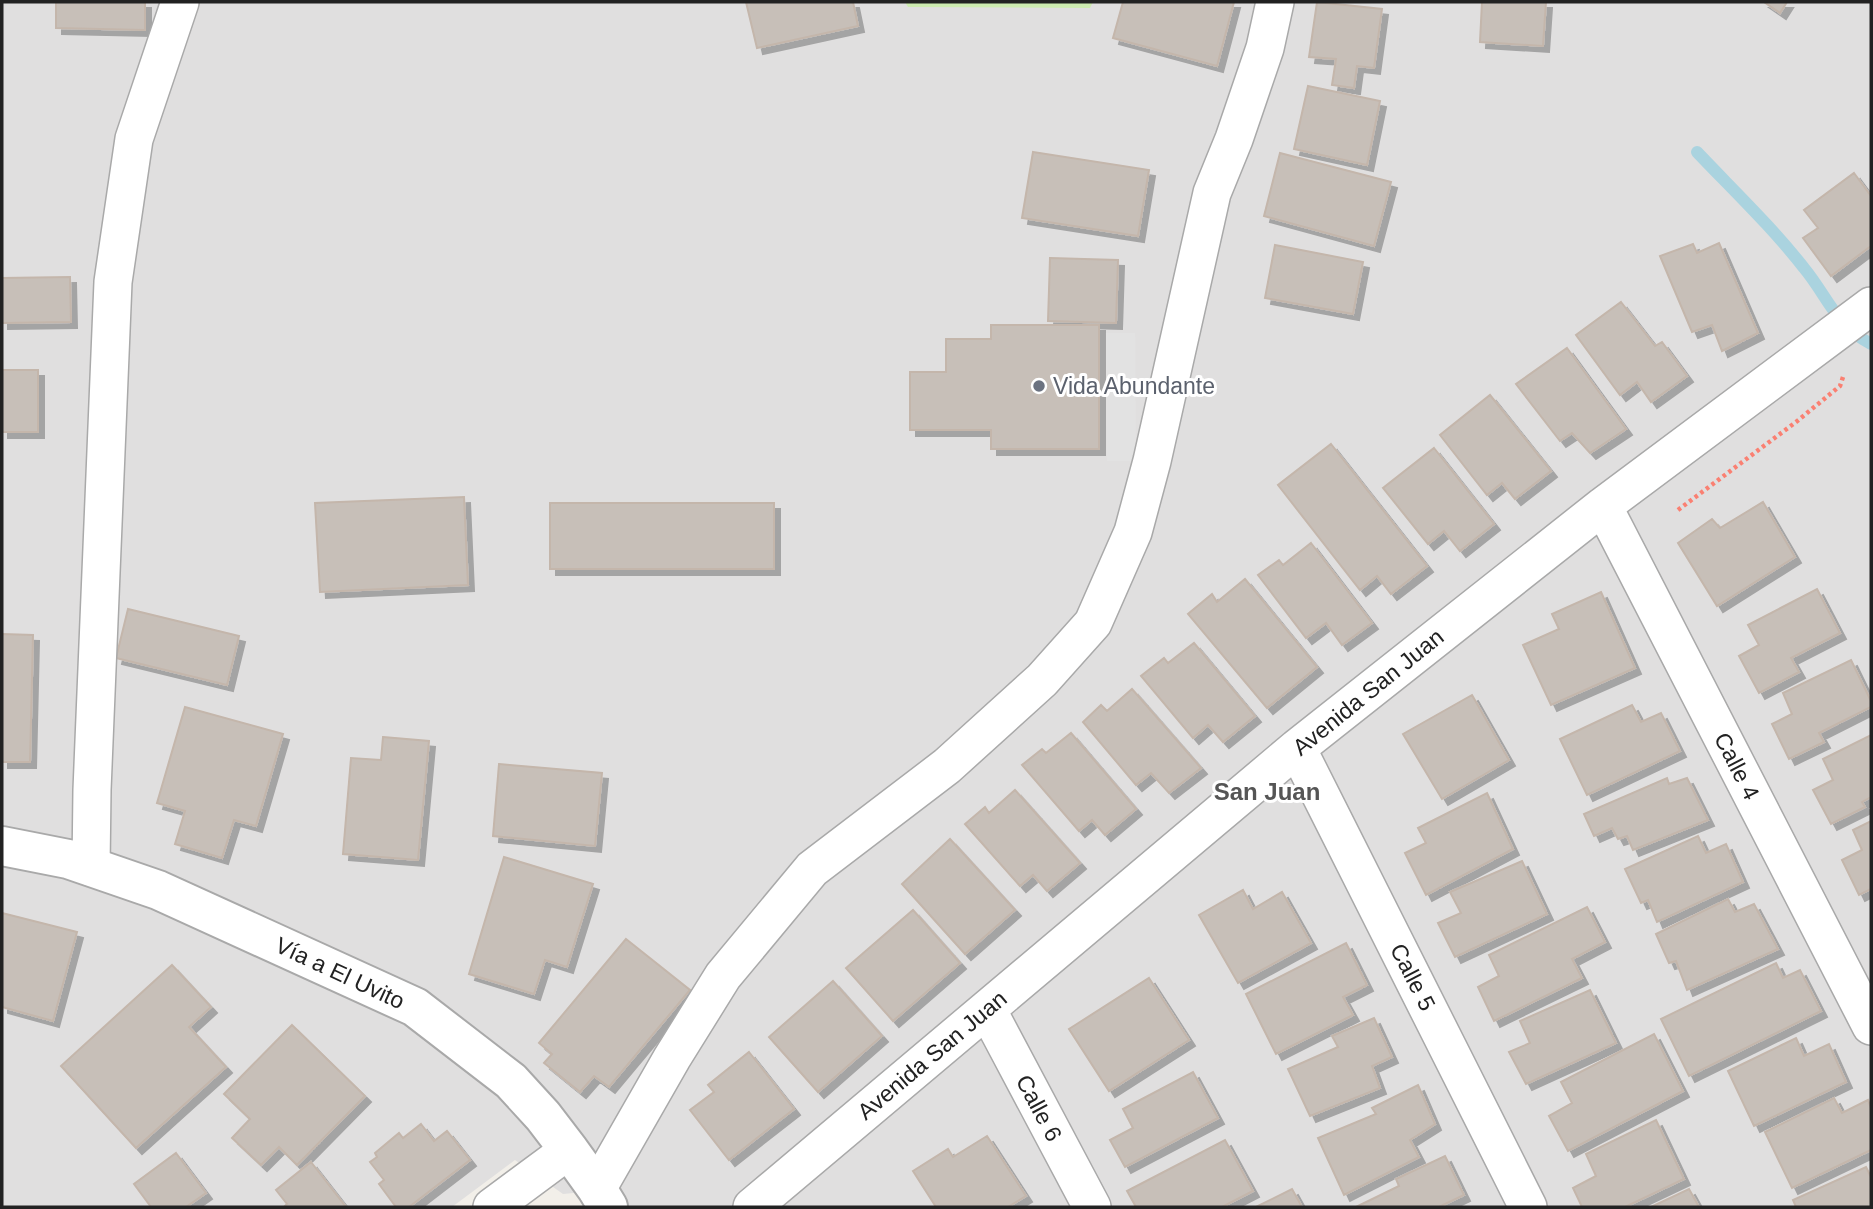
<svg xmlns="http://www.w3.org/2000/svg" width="1873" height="1209" font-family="Arial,sans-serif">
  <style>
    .residential { fill: #e0dfdf }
    .grass { fill: #cdebb0 }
    .parking { fill: #e2e2e2 }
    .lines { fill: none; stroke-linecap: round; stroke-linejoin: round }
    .stream { stroke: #aad3df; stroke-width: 12 }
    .building { fill: #c7bfb8; stroke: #c4b6ab; stroke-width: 2; filter: url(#shadow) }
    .minor-casing { stroke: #a9a9a9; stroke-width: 40 }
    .tertiary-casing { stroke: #a9a9a9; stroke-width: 42 }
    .path { stroke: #fa8072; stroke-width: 4.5; stroke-dasharray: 3.5 3.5; stroke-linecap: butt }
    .minor { stroke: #fff; stroke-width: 37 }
    .tertiary { stroke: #fff; stroke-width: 38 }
    .worship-dot { fill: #6b7280; stroke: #fff; stroke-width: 2.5 }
    .labels { text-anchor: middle; stroke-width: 6; stroke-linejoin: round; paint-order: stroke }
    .worship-label { font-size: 23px; fill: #5b616d; stroke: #fff; text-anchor: start }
    .street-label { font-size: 23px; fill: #222; stroke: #fff }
    .neighbourhood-label { font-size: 24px; font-weight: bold; fill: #555; stroke: #fff }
  </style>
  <defs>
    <filter id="shadow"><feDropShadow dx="6" dy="6" stdDeviation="0" flood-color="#0004"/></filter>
  </defs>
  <rect width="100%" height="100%" fill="#f2efe9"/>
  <path class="residential" d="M2,2h1869v1205h-1244l-12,-18 -52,5 -48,-34 -63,47h-450z"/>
  <path class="grass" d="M905,2h188l-3,6 -182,-1z"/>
  <path class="parking" d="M1105,333h30l1,128h-29z"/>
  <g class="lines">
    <path class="stream" d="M1697,152c36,38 75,75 107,116 24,29 31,57 67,76"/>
  </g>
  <path class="building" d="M56,2h89v28l-89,-2z
    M746,2h107l5,24 -101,22z
    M1123,2h111l-17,64 -104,-28z
    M1317,2l65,7 -8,59 -17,-2 -3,22 -22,-3 4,-26 -27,-2z
    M1482,2h64l-3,44 -63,-4z
    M1764,2h23l-7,11z
    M1308,86l72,15 -13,64 -73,-16z
    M1033,152l116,18 -11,66 -116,-18z
    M1280,153l111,29 -17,64 -110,-30z
    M1854,173l17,23v50l-40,30 -28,-38 15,-10 -14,-18z
    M1719,243l39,90 -36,18 -10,-26 -20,7 -32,-76 33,-12 4,9z
    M1275,245l88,17 -10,52 -88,-16z
    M1050,258l68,2 -2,63 -68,-2z
    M70,277l1,45 -69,1v-45z
    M1621,302l34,44 7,-4 25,34 -36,26 -14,-20 -17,13 -44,-60z
    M991,325h108v124h-108v-19h-81v-58h36v-33h45z
    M1567,348l59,81 -36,24 -18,-20 -12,8 -44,-57z
    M2,370h36v62h-36z
    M1490,395l61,76 -36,28 -13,-16 -15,12 -47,-60z
    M1331,444l96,122 -36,28 -14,-18 -17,14 -82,-105z
    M1434,448l60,76 -34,27 -16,-20 -16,13 -45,-56z
    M464,497l4,88 -148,7 -5,-89z
    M1763,502l32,55 -78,49 -39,-63 34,-24 8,9z
    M550,503h224v66h-224z
    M1311,543l61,80 -30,22 -16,-22 -20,15 -48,-63 21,-15 4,5z
    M1245,579l72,88 -50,41 -79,-94 24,-20 5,8z
    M1817,589l23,44 -49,25 8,14 -40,21 -20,-37 20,-11 -11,-20z
    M1601,592l34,76 -84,37 -28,-60 36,-16 -7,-15z
    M128,609l111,27 -12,49 -111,-27z
    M2,634l31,1 -3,127h-28z
    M1194,643l61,73 -32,26 -15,-17 -15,13 -52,-62 23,-18 4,5z
    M1851,660l20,41v6l-52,26 5,9 -35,17 -17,-35 20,-10 -9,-21z
    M1132,689l69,79 -32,25 -18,-20 -15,12 -53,-63 18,-17 6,6z
    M1472,695l37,65 -67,39 -39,-65z
    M1632,705l9,17 20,-9 19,38 -93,44 -27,-56z
    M185,707l98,27 -27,92 -22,-6 -12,38 -47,-14 10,-33 -28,-8z
    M1071,733l65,76 -31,26 -13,-15 -13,11 -57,-66 20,-16 4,4z
    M1871,735v62l-9,5 3,5 -34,17 -18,-34 20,-10 -10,-21z
    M383,737l46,4 -11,119 -75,-6 8,-96 30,2z
    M499,764l103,9 -7,73 -102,-10z
    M1667,778l2,6 18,-6 21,42 -75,30 -6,-14 -9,3 -6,-11 -18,8 -10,-22z
    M1015,790l65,73 -33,28 -14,-16 -13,11 -55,-62 20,-17 4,6z
    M1487,793l26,56 -87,46 -21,-42 21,-10 -8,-15z
    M1871,821v68l-12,6 -17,-35 20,-10 -9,-20z
    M1698,836l8,17 20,-9 17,38 -86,40 -9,-22 -7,3 -16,-34z
    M950,839l65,71 -50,44 -63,-70z
    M504,857l89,27 -26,83 -22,-7 -11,34 -65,-20z
    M1522,861l25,53 -92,43 -17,-34 23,-10 -11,-21z
    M1243,890l10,19 29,-17 29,51 -73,40 -39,-68z
    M1728,899l7,13 19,-8 24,45 -91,41 -11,-29 -7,2 -13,-29z
    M1587,907l18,35 -33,17 10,19 -88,43 -16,-34 21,-11 -10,-21z
    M913,910l47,53 -67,58 -47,-53z
    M2,913l75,19 -24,89 -51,-14z
    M626,939l64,51 -81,97 -15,-11 -14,16 -36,-29 8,-9 -13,-11z
    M1346,943l21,42 -24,12 10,18 -77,39 -30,-60z
    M1776,963l7,15 17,-8 21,41 -132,65 -28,-57z
    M172,965l39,42 -22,20 37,40 -90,81 -75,-82z
    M1149,978l40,62 -80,51 -40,-62z
    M833,981l49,55 -64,56 -49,-55z
    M1590,990l26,53 -90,41 -17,-32 21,-9 -10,-22z
    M1374,1018l18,39 -20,9 8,22 -70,28 -22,-47 50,-22 -6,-11z
    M292,1025l73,71 -68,69 -18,-18 -18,18 -29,-27 18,-19 -26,-25z
    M1654,1034l29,57 -115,60 -19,-35 23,-13 -11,-21z
    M1796,1038l8,18 25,-12 17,38 -92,44 -26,-55z
    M749,1052l45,57 -65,51 -39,-50 24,-18 -6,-7z
    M1193,1072l25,46 -93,49 -15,-27 23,-12 -10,-19z
    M1418,1085l17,39 -25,16 9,17 -75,38 -26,-57 58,-24 -4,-6z
    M1834,1098l8,15 26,-13 3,8v42l-79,38 -27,-56z
    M1656,1120l28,59 -59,28h-43l-9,-19 23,-12 -10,-22z
    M421,1124l13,17 13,-10 23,29 -61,47h-13l-17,-23 5,-4 -14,-18 7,-5 -2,-4 24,-20 4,5z
    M987,1136l39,60 -18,11h-72l-23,-36 35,-22 5,8z
    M1225,1140l28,51 -31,16h-86l-9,-16z
    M176,1153l30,40 -20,14h-35l-17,-23z
    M1445,1156l19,39 -25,12h-83l43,-21 -3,-7z
    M311,1162l35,45h-62l3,-3 -11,-14z
    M1866,1167l5,10v30h-75l-3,-7z
    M1292,1189l10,18h-46z
    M1689,1189l10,18h-48z"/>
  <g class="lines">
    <defs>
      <path id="minor" d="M1603,506l268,520
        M1297,748l231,459
        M91,867l1,-77 21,-508 21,-143 46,-137
        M987,1009l105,198
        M597,1189l75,-131 51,-82 89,-107 135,-103 95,-86 51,-57 40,-91 19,-71 60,-268 22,-54 31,-91 10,-46
        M492,1207l77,-57
        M752,1207l545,-459 306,-242 268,-200"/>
      <path id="tertiary" d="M2,846l66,13 90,31 257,117 96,74 32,35 26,34 28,39 11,18"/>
    </defs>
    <use href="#minor" class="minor-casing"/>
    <use href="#tertiary" class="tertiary-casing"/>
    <path class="path" d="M1678,510l118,-88 44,-36 3,-9"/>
    <use href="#minor" class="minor"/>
    <use href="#tertiary" class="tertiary"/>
  </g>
  <circle class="worship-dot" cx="1039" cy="386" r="7"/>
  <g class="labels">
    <g class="worship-label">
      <text x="1053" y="394">Vida Abundante</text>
    </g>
    <g class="street-label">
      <text transform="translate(1368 692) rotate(-39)" y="8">Avenida San Juan</text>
      <text transform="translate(1737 766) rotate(63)" y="8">Calle 4</text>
      <text transform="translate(340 973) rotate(25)" y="8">Vía a El Uvito</text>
      <text transform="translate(1413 977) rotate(63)" y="8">Calle 5</text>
      <text transform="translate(932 1055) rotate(-40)" y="8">Avenida San Juan</text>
      <text transform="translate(1039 1108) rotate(62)" y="8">Calle 6</text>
    </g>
    <g class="neighbourhood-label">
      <text x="1267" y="800">San Juan</text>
    </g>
  </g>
  <rect width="1873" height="1209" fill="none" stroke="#222222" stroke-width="7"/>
</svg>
